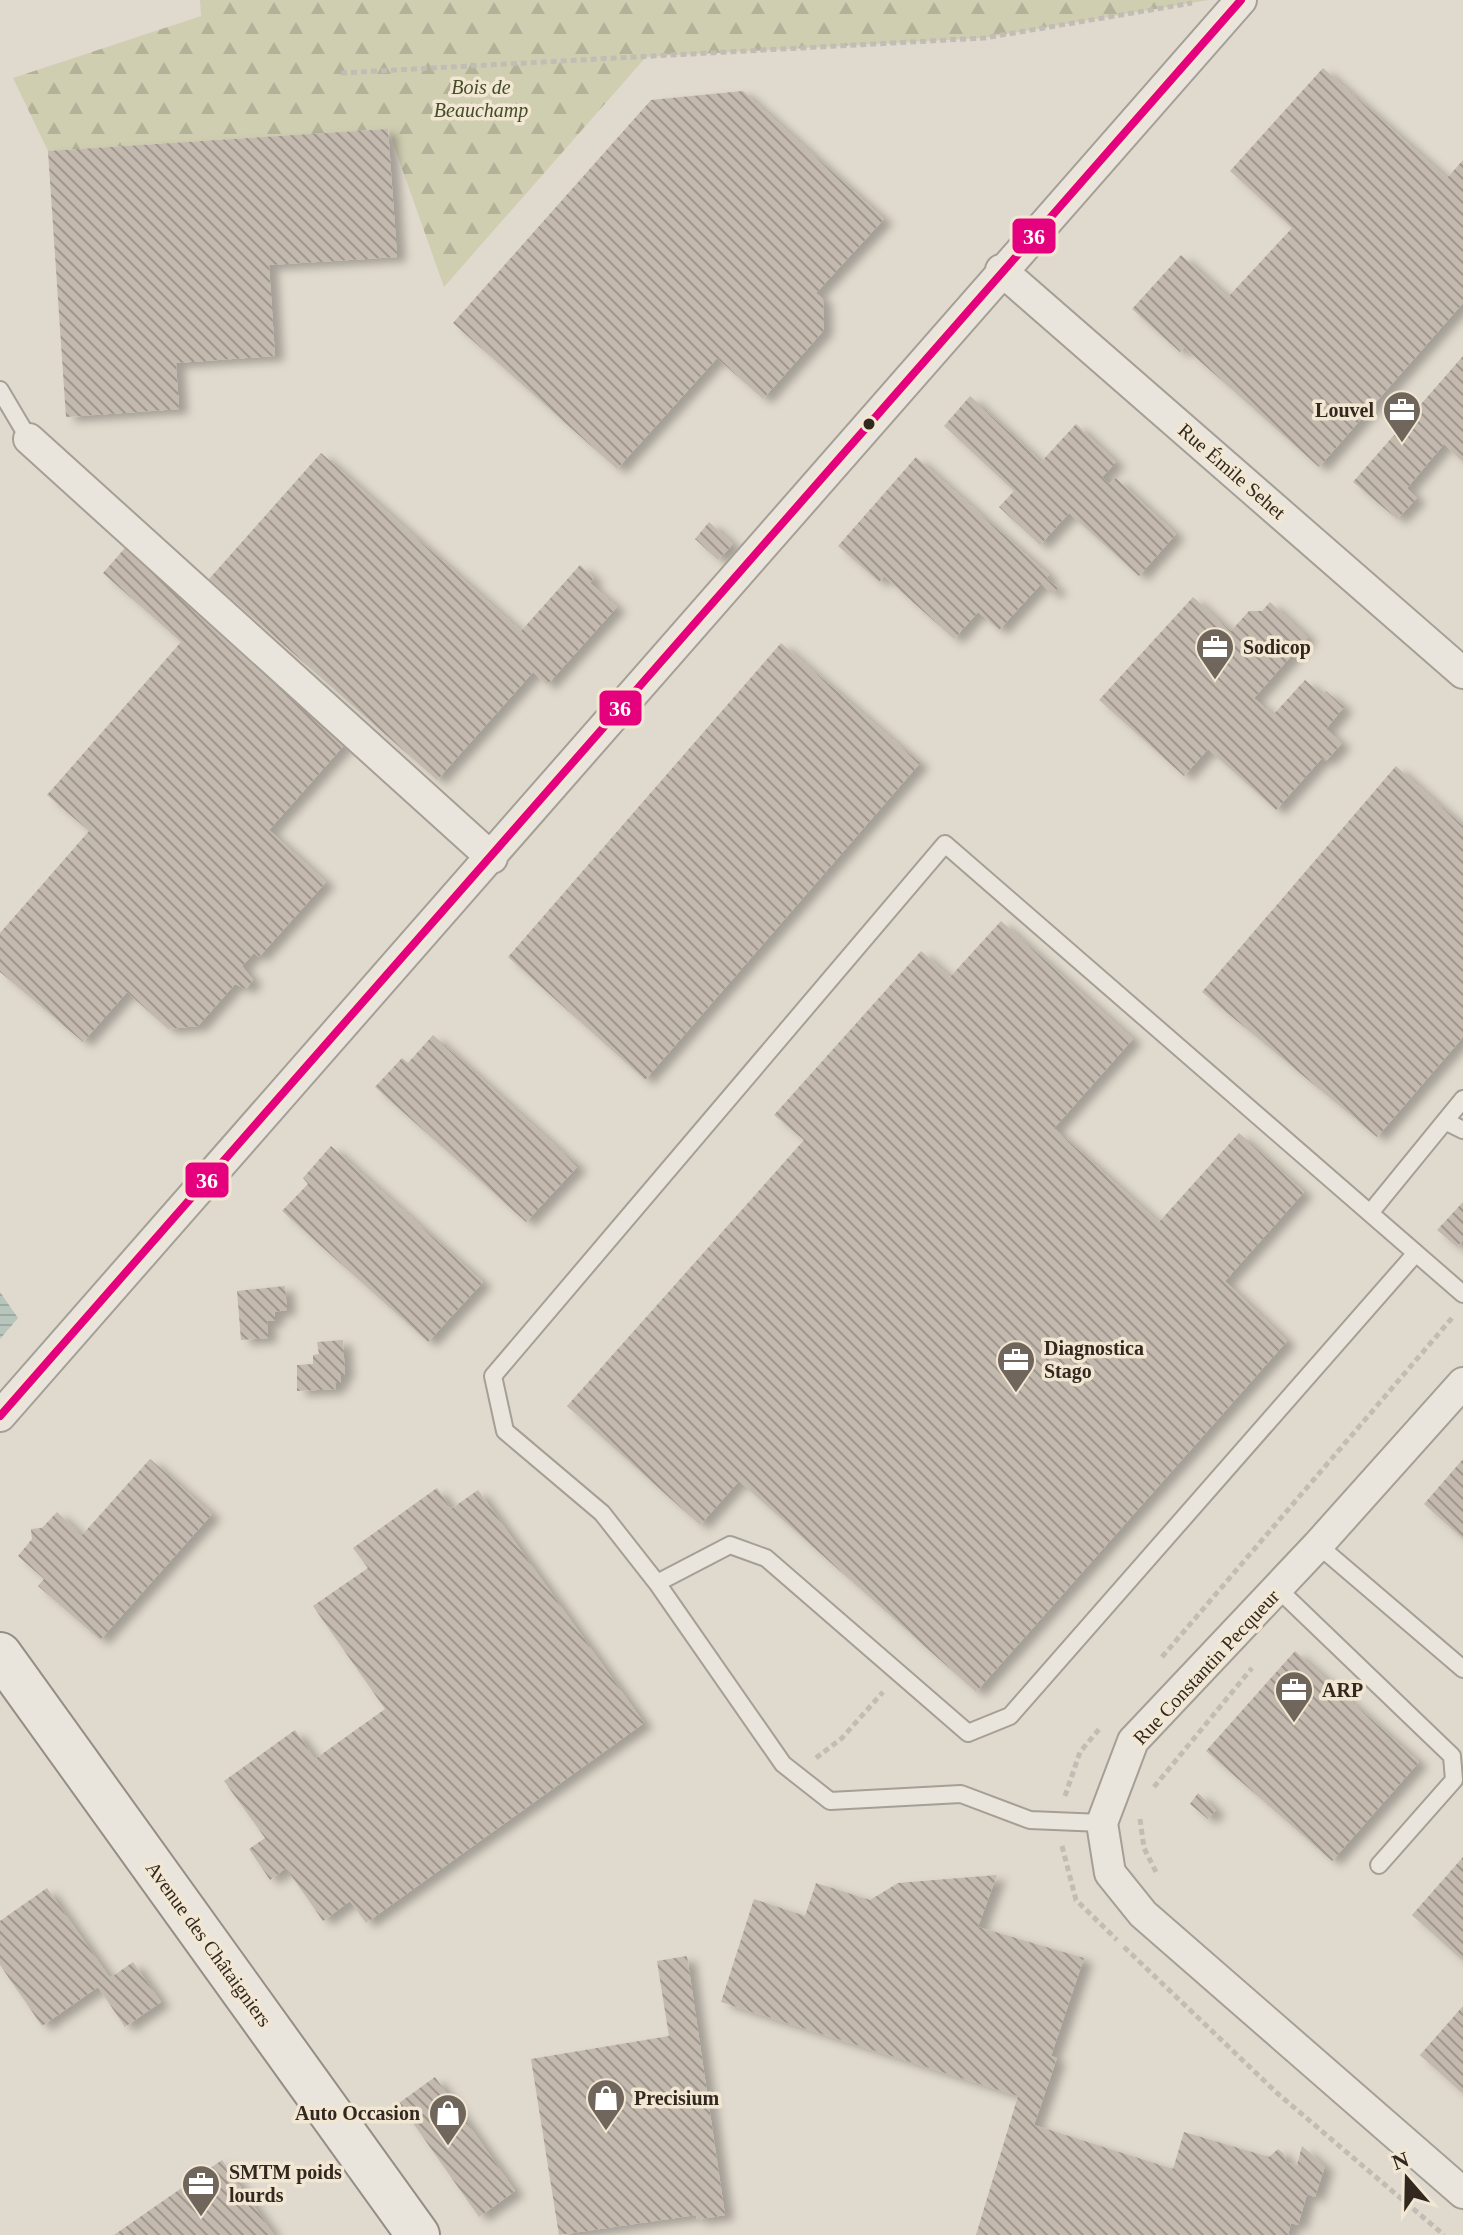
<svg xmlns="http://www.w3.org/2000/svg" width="1463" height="2235" font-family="Georgia,serif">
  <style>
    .forest { fill: url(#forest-firs) }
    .water { fill: url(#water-rules) }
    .building { fill: url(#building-back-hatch); filter: url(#shadow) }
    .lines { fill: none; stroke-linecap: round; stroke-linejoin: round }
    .lane-casing { stroke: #a59f96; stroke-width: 20 }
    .street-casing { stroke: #a59f96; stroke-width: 34 }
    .secondary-casing { stroke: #958e86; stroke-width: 46 }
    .path { stroke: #c1bcb4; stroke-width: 5; stroke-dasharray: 6 4; stroke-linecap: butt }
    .lane { stroke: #e9e5dd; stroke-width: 16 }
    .street { stroke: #e9e5dd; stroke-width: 30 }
    .secondary { stroke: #e9e5dd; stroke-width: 42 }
    .bus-1-casing { stroke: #f1e7d3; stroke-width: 14 }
    .bus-1 { stroke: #e5007d; stroke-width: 8 }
    .bus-dot { fill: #33281f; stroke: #f1e7d3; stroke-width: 3 }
    .labels { text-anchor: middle; stroke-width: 7; stroke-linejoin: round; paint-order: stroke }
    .park-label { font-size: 20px; font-style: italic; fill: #454d28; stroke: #f1e7d3 }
    .poi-label { font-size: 20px; font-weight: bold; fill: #33281f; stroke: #f1e7d3; text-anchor: start }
    .street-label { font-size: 20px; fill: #33281f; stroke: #f1e7d3 }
    .line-badge { stroke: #f1e7d3; stroke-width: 3 }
    .badge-label { font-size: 22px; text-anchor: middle; font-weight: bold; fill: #fff }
  </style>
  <defs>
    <pattern id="forest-firs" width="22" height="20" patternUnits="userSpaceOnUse" patternTransform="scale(2)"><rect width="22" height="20" fill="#d0ceb1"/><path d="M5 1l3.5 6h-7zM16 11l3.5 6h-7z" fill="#b3b198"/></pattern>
    <pattern id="water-rules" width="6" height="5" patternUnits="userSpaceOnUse" patternTransform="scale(2)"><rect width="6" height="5" fill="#b7c5bc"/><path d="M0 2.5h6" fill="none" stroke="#9ea9a1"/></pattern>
    <pattern id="building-back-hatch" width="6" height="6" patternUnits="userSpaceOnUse" patternTransform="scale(2)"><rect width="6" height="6" fill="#c3b9ae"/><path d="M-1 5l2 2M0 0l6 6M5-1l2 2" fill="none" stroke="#9f968d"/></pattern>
    <filter id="shadow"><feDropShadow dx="9" dy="5" stdDeviation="4" flood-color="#0004"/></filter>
  </defs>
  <rect width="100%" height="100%" fill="#e0d9cd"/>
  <path class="forest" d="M200,0h1009l-225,38 -338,19 -202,230 -56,-158 -340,22 -35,-73 188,-62z"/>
  <path class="water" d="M0,1292l18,26 -18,21z"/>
  <path class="building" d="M1323,68l124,110 16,-18v143l-144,164 -135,-120 -4,5 -48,-43 49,-54 47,42 64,-69 -62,-57z
    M743,91l141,128 -68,74 7,6 1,31 -61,69 -46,-41 -100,111 -164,-146 198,-223z
    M388,129l9,128 -128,8 6,91 -99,7 3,46 -113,8 -18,-266z
    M1463,356v106l-19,-18 -37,44 10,10 -20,21 -44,-37z
    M970,396l71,66 35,-38 40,38 -14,15 7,7 7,-6 60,56 -37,42 -70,-63 -29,32 -41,-38 15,-16 -70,-65z
    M321,453l200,178 59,-66 14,13 -4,5 27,24 -70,78 -14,-13 -96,108 -228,-201z
    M916,457l133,118 -3,3 12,10 -6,6 -11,-10 -42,46 -21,-18 -24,27 -70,-63 -5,6 -41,-36z
    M709,522l24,22 -15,16 -23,-21z
    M125,548l221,195 -77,87 57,52 -67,75 -5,-4 -12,13 11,14 -7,9 -11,-5 -37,42 -30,3 -41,-37 -44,50 -83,-70v-39l89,-102 -42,-36 134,-153 -78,-69z
    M1193,597l38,34 18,-20h13l8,-9 38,35 -54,61 19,17 32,-35 17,15 4,-4 18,16 -18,22 16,14 -16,18 -4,-3 -46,52 -68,-61 -24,27 -85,-76z
    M781,643l139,120 -275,317 -137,-123z
    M1396,766l67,60v211l-86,100 -175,-145z
    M1001,921l132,118 -79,89 99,89 6,5 80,-89 65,59 -79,89 62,60 -311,351 -237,-211 -39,44 -133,-119 237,-266 -30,-25 147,-164 29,26z
    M433,1035l145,131 -52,56 -151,-135 27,-29 6,5z
    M331,1146l152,136 -55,60 -146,-131 26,-27 -5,-6z
    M1463,1202v38l-6,7 -20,-17z
    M285,1286l2,24 -12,2v9h-8l1,17 -27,2 -4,-49z
    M343,1340l2,35h-5l1,8h-6l1,6 -39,2v-26l16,-1v-9l6,-1 -2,-12z
    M150,1459l62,55 -112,126 -62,-54 6,-7 -26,-23 14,-17 -1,-10 11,-1 15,-16 25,23z
    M1463,1459v80l-39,-35z
    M437,1488l14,21 27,-19 166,233 -278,200 -16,-22 -27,20 -37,-53 -16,12 -21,-31 16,-11 -41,-57 71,-51 20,29 70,-50 -72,-103 55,-38 -15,-20z
    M1295,1651l124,111 -87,99 -126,-110z
    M1198,1793l18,17 -8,9 -18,-15z
    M1463,1857v104l-51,-46z
    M997,1875l-19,52 106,31 -33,98 6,2 -23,67 139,44 11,-37 85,25 9,-8 6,5 2,8 11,3 5,-19 23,20 -10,31 -8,-3 -9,31 -7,-2 -3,12h-312l42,-139 -297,-94 33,-103 51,17 11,-33 54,17 28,-17z
    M47,1888l63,90 23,-16 28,40 -36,25 -27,-40 -56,39 -42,-61v-44z
    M687,1956l38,259 -28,5 -1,-5 -137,20 -28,-176 138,-23 -12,-75z
    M1463,2006v88l-43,-39z
    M435,2077l80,114 -36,26 -80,-114z
    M222,2160l52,75h-160z"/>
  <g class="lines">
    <defs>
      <path id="lane" d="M0,390l29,49
        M1445,1121l18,9
        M1370,1213l93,-114
        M1318,1545l145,124
        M657,1583l73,-38 36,13 202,175 42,-17 406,-463
        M1277,1588l175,168 2,24 -75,85
        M1102,1823l-72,-3 -69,-26 -131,7 -47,-37 -126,-181 -55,-70 -97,-82 -12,-55 452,-532 518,450"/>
      <path id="street" d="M1001,270l462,403
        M29,439l463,419
        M1463,1383l-145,162 -185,196 -31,82 8,50 33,41 320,279
        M0,1416l1241,-1416"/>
      <path id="secondary" d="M0,1654l418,581"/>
    </defs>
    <use href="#lane" class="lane-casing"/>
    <use href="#street" class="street-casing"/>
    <use href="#secondary" class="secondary-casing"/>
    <path class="path" d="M341,73l643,-35 208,-35
      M1162,1657l290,-339
      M816,1758l26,-20 41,-46
      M1154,1787l98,-119
      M1065,1796l15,-44 20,-24
      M1140,1819l4,29 13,26
      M1062,1846l14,54 41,40
      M1124,1947l153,146 167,142"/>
    <use href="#lane" class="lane"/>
    <use href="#street" class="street"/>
    <use href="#secondary" class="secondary"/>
    <defs>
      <path id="bus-1" d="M0,1416l1241,-1416"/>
    </defs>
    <use href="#bus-1" class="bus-1-casing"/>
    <use href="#bus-1" class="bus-1"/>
  </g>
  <defs>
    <symbol id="office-pin" viewBox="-11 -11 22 30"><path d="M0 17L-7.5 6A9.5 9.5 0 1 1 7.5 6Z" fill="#70665c" stroke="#f1e7d3"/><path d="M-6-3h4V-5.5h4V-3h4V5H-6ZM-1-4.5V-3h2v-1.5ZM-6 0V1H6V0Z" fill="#fff"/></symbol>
    <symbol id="shop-pin" viewBox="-11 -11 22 30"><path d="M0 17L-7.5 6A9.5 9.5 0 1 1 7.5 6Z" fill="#70665c" stroke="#f1e7d3"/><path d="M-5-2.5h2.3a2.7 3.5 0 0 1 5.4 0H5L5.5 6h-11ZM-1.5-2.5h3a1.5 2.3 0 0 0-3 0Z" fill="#fff"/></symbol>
  </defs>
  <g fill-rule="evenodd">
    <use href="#office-pin" x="1380" y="388" width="44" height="60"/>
    <use href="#office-pin" x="1193" y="625" width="44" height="60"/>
    <use href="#office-pin" x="994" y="1338" width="44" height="60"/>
    <use href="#office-pin" x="1272" y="1668" width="44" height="60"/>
    <use href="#shop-pin" x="584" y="2076" width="44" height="60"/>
    <use href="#shop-pin" x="426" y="2091" width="44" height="60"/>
    <use href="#office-pin" x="179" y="2162" width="44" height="60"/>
  </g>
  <circle class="bus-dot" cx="869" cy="424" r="7"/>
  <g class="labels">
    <g class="park-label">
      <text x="481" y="94">Bois de<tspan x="481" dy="23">Beauchamp</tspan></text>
    </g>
    <g class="poi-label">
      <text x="1374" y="417" text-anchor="end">Louvel</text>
      <text x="1243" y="654">Sodicop</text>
      <text x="1044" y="1355">Diagnostica<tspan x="1044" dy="23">Stago</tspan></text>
      <text x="1322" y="1697">ARP</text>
      <text x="634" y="2105">Precisium</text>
      <text x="420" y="2120" text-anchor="end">Auto Occasion</text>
      <text x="229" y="2179">SMTM poids<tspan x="229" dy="23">lourds</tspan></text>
    </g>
    <g class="street-label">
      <text transform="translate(1232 471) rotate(41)" y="7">Rue Émile Sehet</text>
      <text transform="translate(1206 1667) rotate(-47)" y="7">Rue Constantin Pecqueur</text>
      <text transform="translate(209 1944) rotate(54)" y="7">Avenue des Châtaigniers</text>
    </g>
  </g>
  <g class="line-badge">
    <rect x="1011" y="217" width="46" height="38" rx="8" fill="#e5007d"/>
    <rect x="598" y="689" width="45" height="38" rx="8" fill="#e5007d"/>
    <rect x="184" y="1161" width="46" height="38" rx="8" fill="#e5007d"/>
  </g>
  <g class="badge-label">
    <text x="1034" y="244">36</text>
    <text x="620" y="716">36</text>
    <text x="207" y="1188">36</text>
  </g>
  <g transform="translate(1407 2179) rotate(340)" stroke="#f1e7d3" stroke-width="6" paint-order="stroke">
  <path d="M0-6L14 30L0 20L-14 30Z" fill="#33281f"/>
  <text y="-12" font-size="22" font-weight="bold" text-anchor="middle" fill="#33281f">N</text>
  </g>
</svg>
